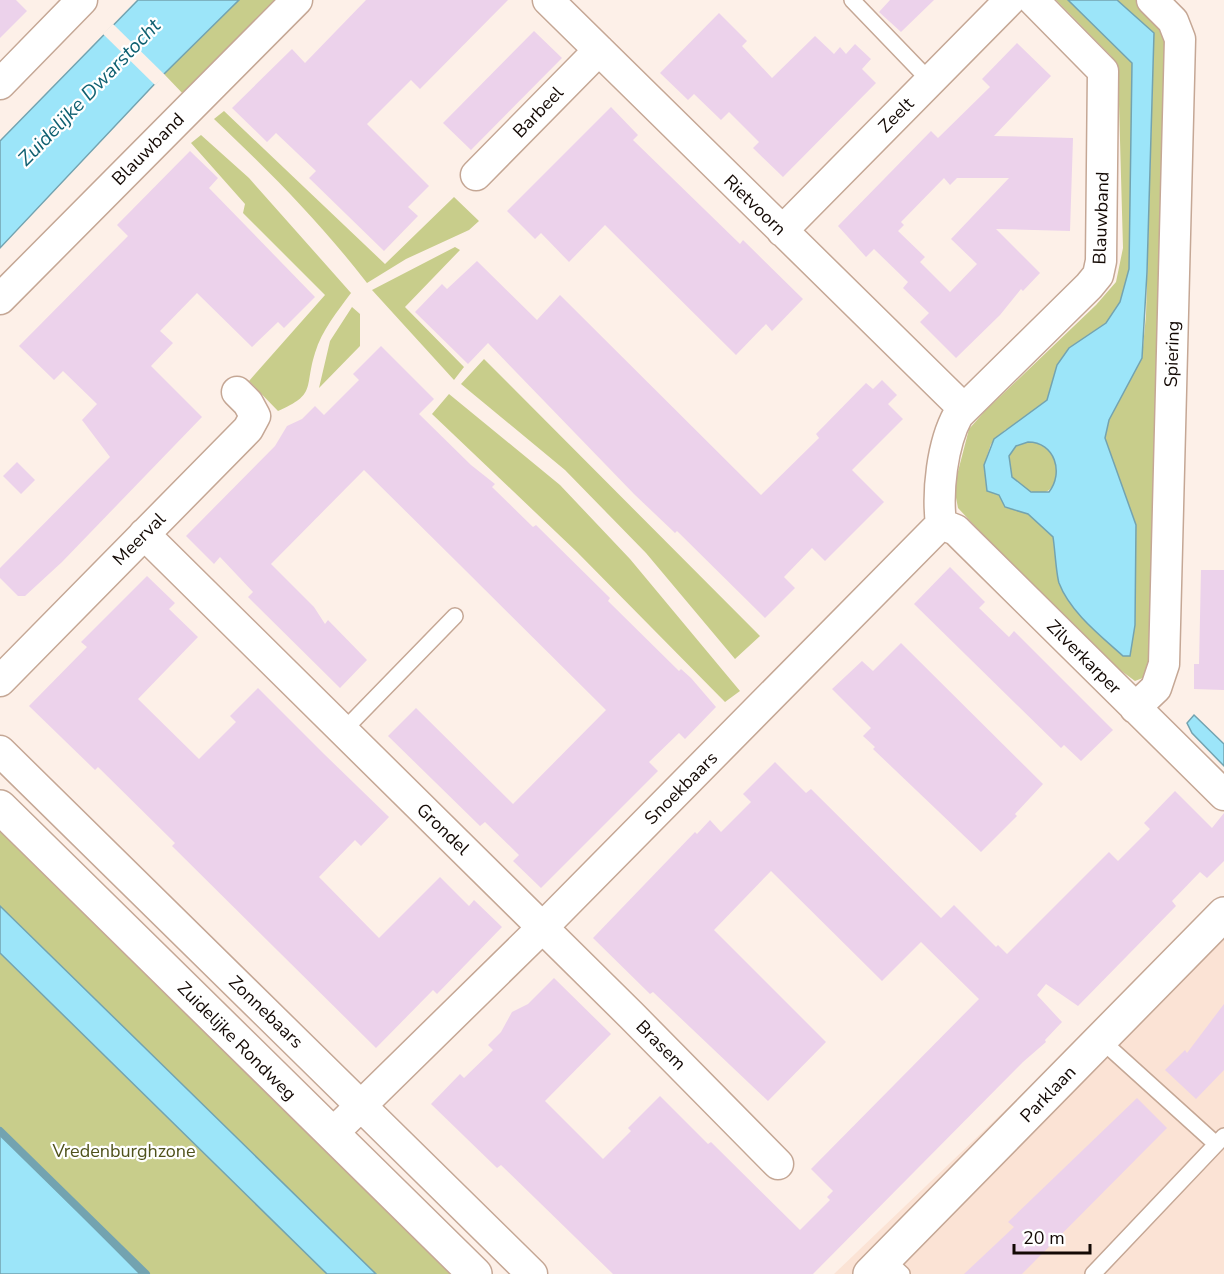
<svg xmlns="http://www.w3.org/2000/svg" width="1224" height="1274" font-family="'Nunito Sans',sans-serif">
  <style>
    .built { fill: #fbe3d5 }
    .green { fill: #c8cd8b }
    .water { fill: #9ce5f9; stroke: #73a3b0; stroke-width: 1.5; fill-rule: evenodd }
    .pier { fill: #fdf0e8 }
    .lines { fill: none; stroke-linecap: round; stroke-linejoin: round }
    .stream { stroke: #73a3b0; stroke-width: 8 }
    .building { fill: #ecd2eb; fill-rule: evenodd }
    .service-casing { stroke: #c5a795; stroke-width: 18 }
    .minor-casing { stroke: #c5a795; stroke-width: 33 }
    .tertiary-casing { stroke: #c5a795; stroke-width: 36 }
    .secondary-casing { stroke: #c5a795; stroke-width: 36 }
    .service { stroke: #fff; stroke-width: 15 }
    .minor { stroke: #fff; stroke-width: 30 }
    .tertiary { stroke: #fff; stroke-width: 33 }
    .secondary { stroke: #fff; stroke-width: 33 }
    .labels { text-anchor: middle; stroke-width: 4.5; stroke-linejoin: round; paint-order: stroke }
    .street-label { font-size: 18px; fill: #130904; stroke: #fff }
    .park-label { font-size: 18px; fill: #4f521b; stroke: #fff }
    .water-label { font-size: 20px; font-style: italic; fill: #0f6071; stroke: #fff }
  </style>
  <rect width="100%" height="100%" fill="#fdf0e8"/>
  <path class="built" d="M1224,901v373h-390z"/>
  <path class="green" d="M239,0h43l-96,97 -22,-23z
    M1056,0h12l65,63 -4,206 -9,33 -14,21 -37,25 -12,17 -10,35 -23,20 -19,10 -14,14 -7,21 3,26 12,4 6,12 23,7 25,23 6,45 35,48 29,26 13,-131 -31,-86 4,-19 33,-62 4,-43 8,-282 -37,-33h22l28,28 -12,637 -7,11 -13,5 -46,-34 -131,-139 -4,-21 15,-58 16,-18 111,-106 20,-23 7,-34 -5,-180 -7,-12z
    M224,111l161,153 69,-67 25,24 -10,9 -63,29 -39,24c-48,-62 -96,-110 -153,-164z
    M201,135l48,43 102,115c-14,19 -29,37 -36,60 -11,35 2,41 -37,58l-29,-30 76,-86 -82,-82 2,-9 -54,-61z
    M455,247l5,3 -55,57 59,60 -10,13 -82,-90z
    M352,307l8,7v32l-41,42 11,-47z
    M484,359l276,277 -25,23 -89,-106 -81,-83 -104,-86z
    M449,394l111,91 70,74 110,132 -15,11 -148,-150 -145,-138z
    M1028,442c47,0 33,86 -16,35l-3,-21 6,-10z
    M0,828l459,446h-459z"/>
  <path class="water" d="M138,0h101l-75,74 -164,174v-107z
    M1068,0h49l37,33 -7,239 -5,86 -33,62 -4,18 31,87 -1,100 -5,31h-7c-22,-20 -53,-44 -64,-73 -3,-10 -4,-34 -6,-46l-25,-23 -23,-7 -6,-12 -12,-4 -3,-26 10,-26 53,-39 10,-35 12,-17 37,-25 14,-21 9,-33 3,-206zM1028,442c27,0 36,31 21,50h-18l-19,-15 -3,-21 7,-10z
    M1194,715l30,29v22l-32,-33 -5,-10z
    M0,906l376,368h-49l-327,-321z
    M0,1133l140,141h-140z"/>
  <path class="pier" d="M113,24l52,51 -10,10 -52,-51z"/>
  <g class="lines">
    <path class="stream" d="M0,1131l146,143"/>
  </g>
  <path class="building" d="M0,0h16l11,11 -27,27z
    M366,0h142l-88,89 -9,-9 -44,44 62,62 -21,21 10,9 -34,35 -75,-73 7,-7 -40,-38 -9,9 -35,-34 60,-59 13,14z
    M890,0h44l-33,32 -22,-20z
    M719,13l28,28 -5,5 30,32 43,-42 19,18 6,-7 6,7 9,-10 16,15 -9,10 14,14 -93,94 -30,-29 6,-6 -30,-30 -8,8 -27,-26 -6,6 -28,-27z
    M534,31l28,27 -91,92 -28,-27z
    M1017,43l34,33 -57,60 79,2 -3,93 -74,-2 44,44 -17,18 -2,-2 -21,26 -44,43 -36,-36 9,-9 -26,-25 5,-6 -34,-33 -8,8 -28,-31 93,-95 7,7 52,-51 -8,-8zM944,178l6,7 7,-7h52l-58,61 26,25 -27,28 -30,-30 5,-5 -27,-26 6,-6 -3,-3z
    M611,107l27,28 -5,5 107,104 3,-4 60,59 -31,32 -6,-7 -30,31 -131,-130 -36,37 -28,-29 -6,6 -28,-28z
    M190,151l28,27 -9,10 106,109 -31,31 -6,-6 -26,25 -55,-54 -37,38 13,12 -22,23 51,51 -140,145 -37,34h-7l-18,-18v-10l110,-111 -28,-37 15,-16 -34,-33 -9,9 -35,-34 109,-110 -11,-11z
    M477,261l60,59 23,-25 201,200 58,-57 -3,-4 50,-51 7,6 9,-9 15,15 -9,9 15,15 -51,51 32,32 -59,59 -13,-13 -28,29 11,11 -30,30 -88,-87 -2,2 -41,-39 -146,-151 -20,21 -53,-52 27,-28 5,5z
    M381,346l53,53 -15,15 52,51 24,19 -3,3 41,40 3,-2 74,73 -2,3 71,70 2,-2 10,9 25,29 -31,32 -6,-6 -30,29 9,9 -117,117 -28,-27 6,-6 -34,-33 -5,4 -92,-90 28,-28 97,96 93,-94 -147,-146 -95,-94 -93,94 43,43 11,17 3,-4 39,40 -27,28 -92,-91 5,-5 -33,-35 -6,7 -28,-28 89,-90 12,-20 15,-7 13,-13 9,9 35,-35 -6,-6z
    M17,462l18,18 -14,14 -18,-18z
    M950,567l35,35 -6,6 30,29 5,-6 99,99 -32,31 -17,-16 -3,3 -147,-144z
    M1201,570h23v120l-30,-1v-25h5z
    M147,576l28,27 -6,6 29,28 -60,62 61,60 37,-37 -6,-6 28,-28 65,65 66,64 -28,29 -6,-6 -36,37 60,61 61,-61 29,29 5,-6 28,27 -65,67 -4,-4 -57,58 -204,-202 3,-3 -77,-76 -3,3 -66,-64 58,-59 -6,-5z
    M901,643l142,141 -28,30 2,2 -36,36 -108,-103 2,-2 -12,-11 8,-8 -39,-39 30,-28 11,10z
    M775,762l31,31 5,-4 130,129 13,-13 42,42 2,-2 9,9 102,-102 9,9 32,-32 -6,-6 31,-32 37,37 12,-15v48l-17,17 -7,-6 -28,29 4,5 -98,100 -32,-22 -9,11 25,27 -17,18 1,2 -23,20 -210,212h-200l-112,-109 -4,3 -66,-64 29,-30 4,4 29,-28 -5,-5 13,-13 11,-20 16,-8 26,-26 57,56 -66,67 58,58 28,-28 -3,-3 32,-32 48,48 3,-2 89,88 30,-30 -3,-3 6,-6 -22,-22 168,-170 -58,-57 -39,39 -111,-110 -57,59 112,112 -58,59 -115,-109 -3,2 -57,-56 102,-106 2,2 13,-14 11,12 30,-30 -8,-8z
    M1224,1004v66l-28,29 -31,-29 20,-20 2,3z
    M1137,1098l30,30 -145,146h-58l50,-47 -6,-5z"/>
  <g class="lines">
    <defs>
      <path id="service" d="M852,0l78,81
        M344,730l111,-114
        M1101,1040l115,104
        M886,1259l16,15
        M1093,1274l131,-138"/>
      <path id="minor" d="M548,0l416,409
        M0,84l82,-84
        M476,175l123,-125
        M782,231l228,-231
        M0,299l297,-299
        M941,524c-4,-32 1,-80 17,-109l131,-129 9,-11 3,-14 2,-190 -70,-71
        M941,524l15,6 8,8 260,257
        M144,534l488,482 146,148
        M0,681l248,-252 7,-13 -7,-13 -11,-11
        M1135,708l21,-20 8,-24 16,-625 -7,-18 -21,-21
        M0,751l532,523
        M332,1134l210,-206 399,-404"/>
      <path id="tertiary" d="M870,1274l354,-360"/>
      <path id="secondary" d="M0,807l475,467"/>
    </defs>
    <use href="#service" class="service-casing"/>
    <use href="#minor" class="minor-casing"/>
    <use href="#tertiary" class="tertiary-casing"/>
    <use href="#secondary" class="secondary-casing"/>
    <use href="#service" class="service"/>
    <use href="#minor" class="minor"/>
    <use href="#tertiary" class="tertiary"/>
    <use href="#secondary" class="secondary"/>
  </g>
  <g class="labels">
    <g class="street-label">
      <text transform="translate(538 112) rotate(-46)" y="6">Barbeel</text>
      <text transform="translate(896 115) rotate(-45)" y="6">Zeelt</text>
      <text transform="translate(148 149) rotate(-45)" y="6">Blauwband</text>
      <text transform="translate(755 205) rotate(44)" y="6">Rietvoorn</text>
      <text transform="translate(1101 218) rotate(-88)" y="6">Blauwband</text>
      <text transform="translate(1172 354) rotate(-88)" y="6">Spiering</text>
      <text transform="translate(139 539) rotate(-45)" y="6">Meerval</text>
      <text transform="translate(1084 657) rotate(45)" y="6">Zilverkarper</text>
      <text transform="translate(681 788) rotate(-45)" y="6">Snoekbaars</text>
      <text transform="translate(443 829) rotate(44)" y="6">Grondel</text>
      <text transform="translate(266 1012) rotate(44)" y="6">Zonnebaars</text>
      <text transform="translate(237 1041) rotate(45)" y="6">Zuidelijke Rondweg</text>
      <text transform="translate(661 1045) rotate(45)" y="6">Brasem</text>
      <text transform="translate(1048 1094) rotate(-46)" y="6">Parklaan</text>
    </g>
    <g class="park-label">
      <text x="124" y="1157">Vredenburghzone</text>
    </g>
    <g class="water-label">
      <text transform="translate(89 92) rotate(-46)" y="7">Zuidelijke Dwarstocht</text>
    </g>
  </g>
  <path d="M1014 1244v9h76v-9" fill="none" stroke="#130904" stroke-width="3"/>
  <text x="1023" y="1244" font-size="18" fill="#130904" stroke="#ffffff" stroke-width="4.5" paint-order="stroke">20 m</text>
</svg>
